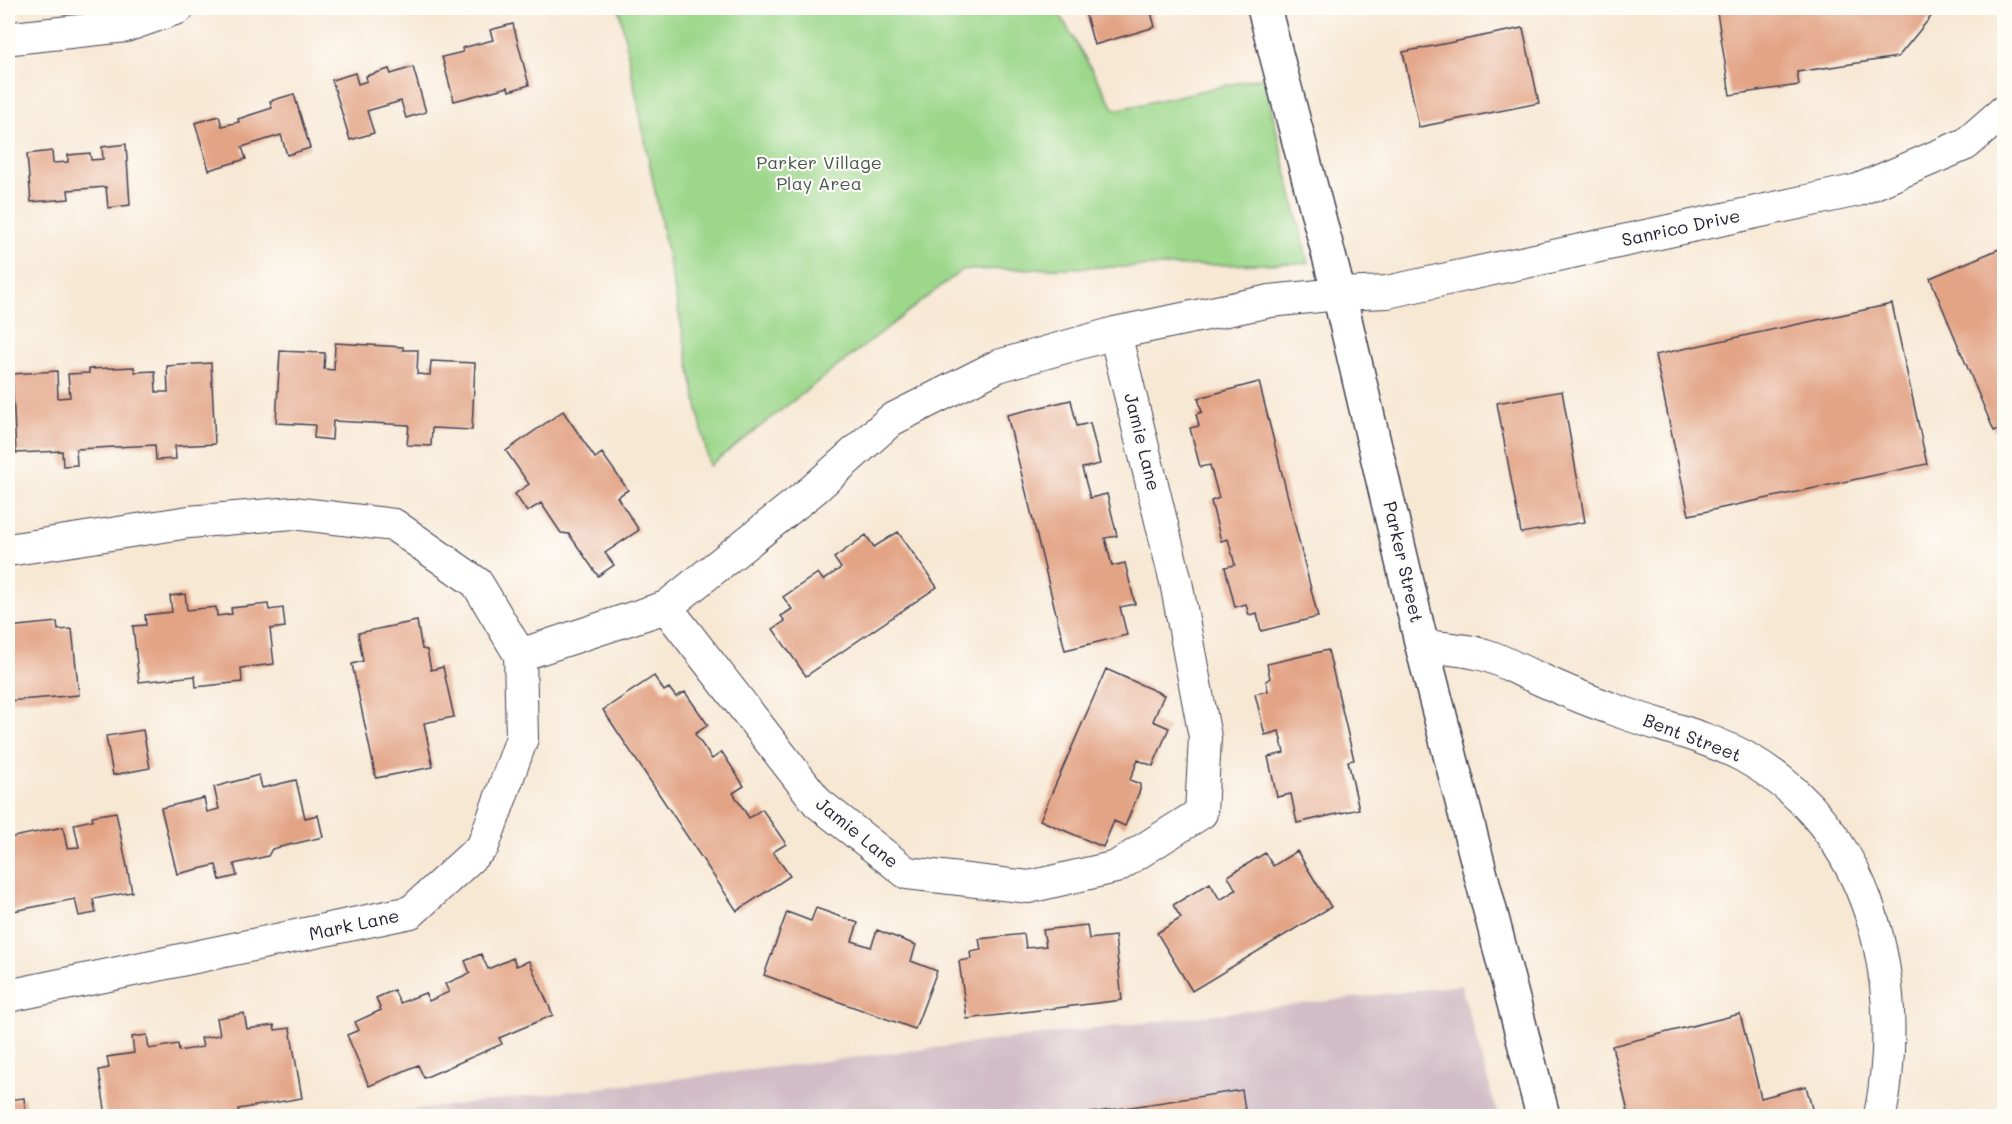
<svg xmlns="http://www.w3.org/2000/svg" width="2012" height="1124" font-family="Mali,sans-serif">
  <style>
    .industrial { fill: #d2bdc6 }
    .green { fill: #9cd78a; stroke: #5f7c62; stroke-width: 1.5 }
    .building { fill: #e3a486 }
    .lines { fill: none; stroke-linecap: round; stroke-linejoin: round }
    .minor-casing { stroke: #424052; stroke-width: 34 }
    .tertiary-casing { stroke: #424052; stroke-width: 36 }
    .minor { stroke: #fff; stroke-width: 32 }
    .tertiary { stroke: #fff; stroke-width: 33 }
    .labels { text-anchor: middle; stroke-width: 4.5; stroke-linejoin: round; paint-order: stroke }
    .park-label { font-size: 18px; fill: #475853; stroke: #fdfcf7 }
    .street-label { font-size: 18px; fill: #22223b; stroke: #fdfcf7 }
  </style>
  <rect width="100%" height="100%" fill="#fdfcf7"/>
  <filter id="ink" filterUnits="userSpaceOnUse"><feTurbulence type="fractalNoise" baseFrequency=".0167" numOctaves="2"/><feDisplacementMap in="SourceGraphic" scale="12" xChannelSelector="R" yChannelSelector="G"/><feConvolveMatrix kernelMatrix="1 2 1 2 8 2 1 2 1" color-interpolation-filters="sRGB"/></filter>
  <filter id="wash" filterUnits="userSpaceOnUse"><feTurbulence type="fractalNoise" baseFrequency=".008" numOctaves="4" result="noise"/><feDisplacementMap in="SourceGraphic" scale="24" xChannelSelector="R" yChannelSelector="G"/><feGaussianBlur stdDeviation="1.35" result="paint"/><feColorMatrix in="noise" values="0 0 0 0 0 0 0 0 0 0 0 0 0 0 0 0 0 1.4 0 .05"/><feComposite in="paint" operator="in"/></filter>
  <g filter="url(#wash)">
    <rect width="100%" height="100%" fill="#f7e8d4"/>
    <path class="industrial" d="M1461,985l37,131h-1135z"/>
    <path class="green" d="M619,8h437l59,102 149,-33 44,186 -346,7 -253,196z"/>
    <g id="blocks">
      <path class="building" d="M1084,8h66l5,19 -61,18z
        M1750,8h188l-40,49 -101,15 2,13 -69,10 -13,-83z
        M513,24l16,61 -20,6 -1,-4 -54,14 -12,-44 21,-5 -1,-4 31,-8 -3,-10z
        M1523,28l16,75 -120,24 -16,-75z
        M413,67l13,45 -20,6 -5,-17 -34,10 7,22 -24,7 -18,-60 23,-7 3,11 9,-3 -1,-5 23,-7 2,5z
        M294,94l16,54 -23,7 -6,-20 -39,12 4,12 -37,11 -14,-47 24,-7 3,10 17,-4 -1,-3 34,-11 -2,-7z
        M126,144l4,61 -22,3 -2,-21 -38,3 1,9 -38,3 -4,-48 25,-3 1,12 15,-1v-7l22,-2 1,7 12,-1 -1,-12z
        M2004,247v180l-10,4 -64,-153z
        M1892,304l35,160 -238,51 -34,-160z
        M335,343l68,4v3h15l-1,24 13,1 1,-14 44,2 -3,67 -40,-2 -1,18 -24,-1 2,-20 -76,-4 -1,19 -18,-2 1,-13 -39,-2 4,-72 45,2 -1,16 10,1z
        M211,363l4,81 -40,2 1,13 -20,1 -1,-15 -79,4 1,16 -14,1 -1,-15 -46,2 -4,-79 45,-3 1,27 12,-1 -2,-23 21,-1v-4l45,-2 1,5 20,-1 1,21h12l-1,-26z
        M1259,382l59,235 -57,14 -4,-18 -8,2 -3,-11 -11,3 -10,-40 10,-2 -7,-26 -7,2 -10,-40 8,-3 -9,-33 -10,2 -10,-39 9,-2 -3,-12 6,-2 -4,-14z
        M1562,391l23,131 -64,11 -24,-130z
        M1071,400l6,26 13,-3 10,41 -18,4 8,30 17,-4 10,42 -12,2 7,28 13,-3 10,41 -15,3 7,28 -62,15 -58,-235z
        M563,411l32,47 7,-5 26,37 -11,7 22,33 -34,23 9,12 -16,11 -29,-42 -8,-1 -20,-30 -14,9 -12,-18 14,-10 -23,-33z
        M898,532l39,55 -131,89 -33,-47 12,-8 -4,-5 11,-7 -9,-12 35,-24 5,7 18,-12 -7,-10 32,-23 8,12z
        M185,594l2,16 29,-3 1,9 15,-2 -1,-6 37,-4 1,6 14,-2 2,19 -15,2 4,35 -33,4 1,14 -46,5 -1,-11 -56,6 -6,-56 13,-1 -1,-10 27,-3 -2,-16z
        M417,621l5,28 5,1 4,20 12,-3 11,50 -30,6 9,44 -57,11 -24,-114 11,-3 -5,-28z
        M57,622l1,8 14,-1 7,66 -71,6v-74z
        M1328,650l26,110 -6,1 11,48 -62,14 -6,-29 -14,3 -9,-40 16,-4 -5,-22 -14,4 -10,-41 13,-3 -2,-10 4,-3 -3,-14z
        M1106,669l58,26 -11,26 16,7 -16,38 -15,-6 -8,20 10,4v6l-15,36 -11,-5 -11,26 -63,-27z
        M654,676l10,15 5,-3 7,9 9,-5 23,33 -13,9 17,25 10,-7 22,34 -11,7 16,25 13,-9 24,35 -13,8 17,24 -53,35 -134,-201z
        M143,730l7,38 -37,7 -7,-39z
        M259,775l3,13 34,-8 9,38 13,-3 5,22 -51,12 -4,7 -34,8 3,12 -17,4 -4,-15 -39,9 -16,-66 43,-10 3,14 12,-3 -5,-22z
        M116,812l16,80 -39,7 3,14 -17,3 -4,-17 -67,13v-74l55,-11 4,21 12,-1 -5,-23 19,-4 -1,-4z
        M1297,851l34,56 -139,84 -35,-58 24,-15 -8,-13 37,-22 10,17 16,-10 -8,-14 37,-23 8,13z
        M816,908l42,15 -6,18 19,6 6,-17 39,15 -5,16 26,10 -22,58 -151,-54 23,-63 24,9z
        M1087,925l2,14 26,-3 7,64 -155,19 -8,-58 12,-2 -1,-7 11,-2 -2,-11 45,-5 2,14 20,-2 -3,-16z
        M481,954l7,15 25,-11 3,8 13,-5 24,54 -54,23 3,6 -78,34 -6,-13 -49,21 -22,-51 12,-5 -4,-8 26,-12 -5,-12 18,-8 6,13 25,-10 4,8 20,-9 -4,-8 25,-11 -5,-12z
        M244,1013l3,16 27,-4 1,5 15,-2 12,70 -64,11 1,4 -21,3h-112l-7,-46 10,-2 -2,-11 27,-4 -2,-16 15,-2 2,14 29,-5 1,7 24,-4 -2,-9 19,-3 -3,-17z
        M1740,1014l21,84 45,-12 8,30h-185l-17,-70z
        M1242,1090l4,26h-161v-2z
        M24,1098l2,18h-18v-16z"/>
    </g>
  </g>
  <g filter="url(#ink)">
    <use href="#blocks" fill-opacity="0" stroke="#424052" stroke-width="1.5"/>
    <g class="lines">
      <defs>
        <path id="minor" d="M8,37l5,1 113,-12 52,-18
          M1115,333l61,249 29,155 -4,76 -85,54 -87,20 -122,-14 -89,-70 -152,-196 147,-117 78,-70 107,-54 117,-33 155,-32 69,-7 48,-2 471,-102 108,-46 38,-33
          M8,550l181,-28 104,-9 101,12 83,58 43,72 2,83 -39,108 -72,66 -403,84
          M1422,646c21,2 42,3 63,9 17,5 33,15 50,22 24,11 49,22 75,31 44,17 91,26 133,48 129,70 164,226 137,360
          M520,655l146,-48"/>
        <path id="tertiary" d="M1264,8l75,286 83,352 121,470"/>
      </defs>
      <use href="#minor" class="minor-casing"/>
      <use href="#tertiary" class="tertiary-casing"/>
      <use href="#minor" class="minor"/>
      <use href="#tertiary" class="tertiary"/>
    </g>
  </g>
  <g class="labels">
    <g class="park-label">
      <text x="819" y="169">Parker Village<tspan x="819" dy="21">Play Area</tspan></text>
    </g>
    <g class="street-label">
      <text transform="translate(1681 228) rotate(-12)" y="6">Sanrico Drive</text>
      <text transform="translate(1142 442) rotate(76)" y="6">Jamie Lane</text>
      <text transform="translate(1403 562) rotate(77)" y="6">Parker Street</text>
      <text transform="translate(1692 738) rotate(21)" y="6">Bent Street</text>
      <text transform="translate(857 833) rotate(39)" y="6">Jamie Lane</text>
      <text transform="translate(354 925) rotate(-12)" y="6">Mark Lane</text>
    </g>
  </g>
  <rect width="2012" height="1124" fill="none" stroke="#fdfcf7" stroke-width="30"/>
</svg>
